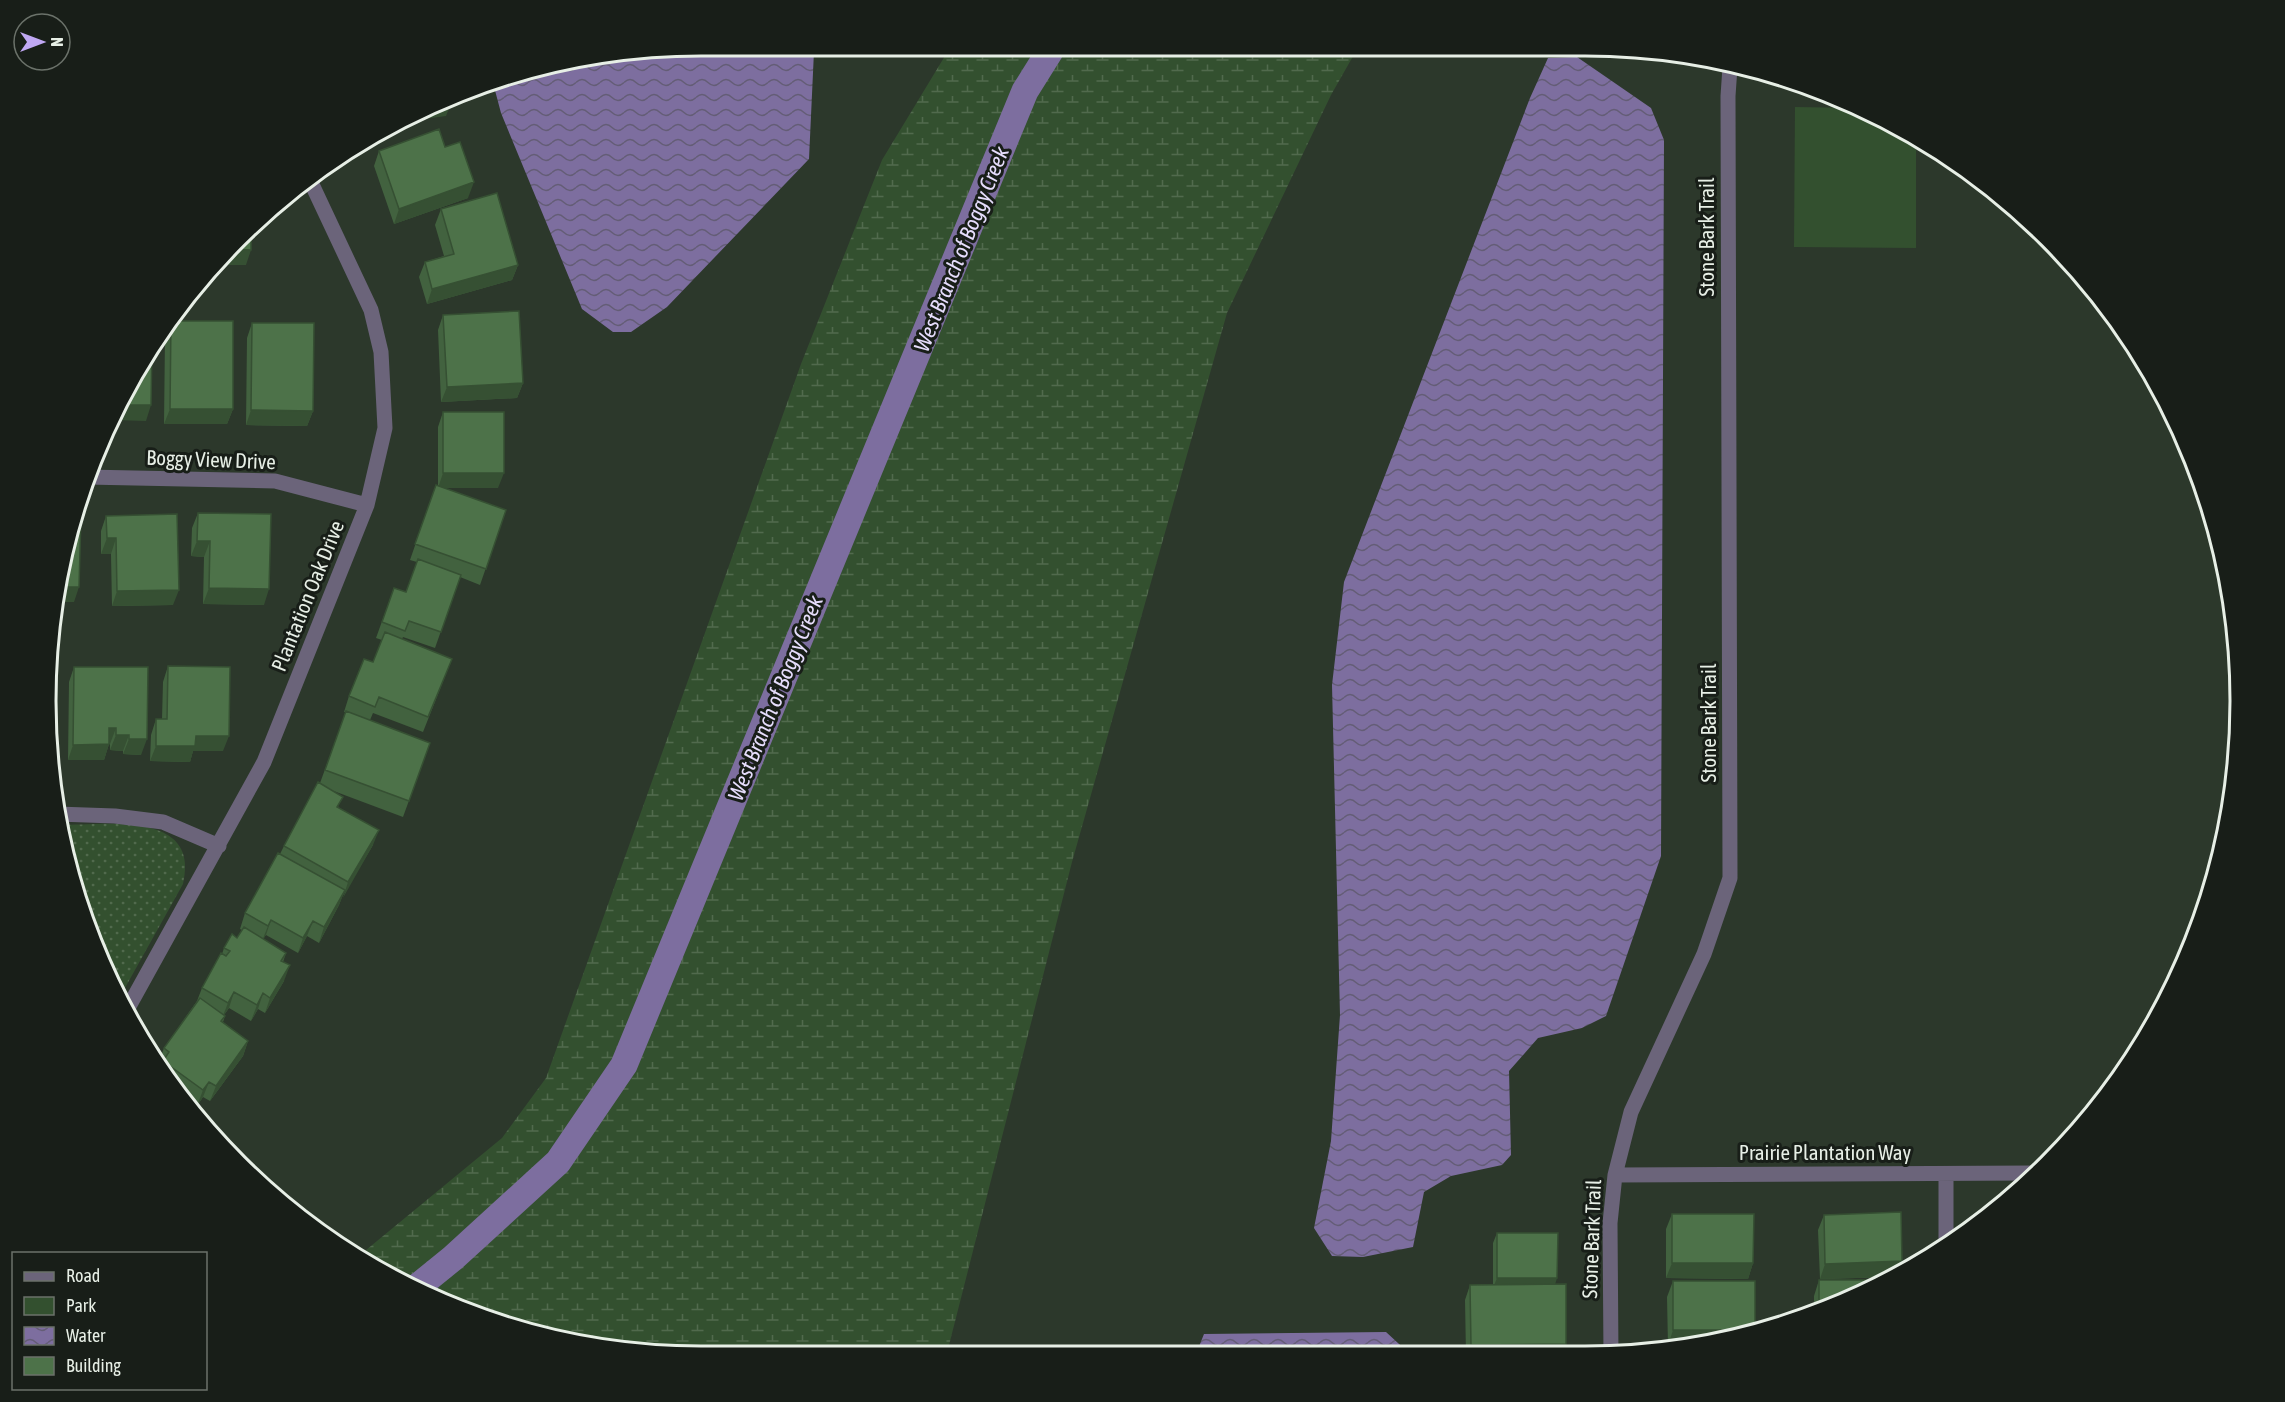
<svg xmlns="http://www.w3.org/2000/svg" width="2285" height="1402" font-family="'Asap Condensed',sans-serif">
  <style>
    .green { fill: url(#green-dots) }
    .wetland { fill: url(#wetland-marsh) }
    .pitch { fill: #33502f }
    .water { fill: url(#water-waves) }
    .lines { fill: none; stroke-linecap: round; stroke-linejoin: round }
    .canal { stroke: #7d6e9f; stroke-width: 27 }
    .minor { stroke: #6b647a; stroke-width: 15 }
    .wall { fill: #42623f }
    .shaded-wall { fill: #365033 }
    .building { fill: #4d7249; stroke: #365033; stroke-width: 1.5 }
    .labels { text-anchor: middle; stroke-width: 6; stroke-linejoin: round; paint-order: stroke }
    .street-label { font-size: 21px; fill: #e7efe6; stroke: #181e18 }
    .water-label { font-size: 22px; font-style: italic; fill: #e6ddfc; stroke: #181e18 }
    .rim { fill: none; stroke: #e7efe6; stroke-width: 3 }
  </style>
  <defs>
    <pattern id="green-dots" width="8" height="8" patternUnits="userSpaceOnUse" patternTransform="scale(1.5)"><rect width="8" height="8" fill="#33502f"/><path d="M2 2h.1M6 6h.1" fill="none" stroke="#516a4d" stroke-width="1.8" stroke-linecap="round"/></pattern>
    <pattern id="wetland-marsh" width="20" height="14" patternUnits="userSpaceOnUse" patternTransform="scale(1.5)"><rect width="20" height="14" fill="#33502f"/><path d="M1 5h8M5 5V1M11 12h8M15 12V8" fill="none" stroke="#516a4d"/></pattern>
    <pattern id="water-waves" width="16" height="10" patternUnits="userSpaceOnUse" patternTransform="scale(1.5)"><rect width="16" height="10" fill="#7d6e9f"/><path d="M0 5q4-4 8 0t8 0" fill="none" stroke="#645d76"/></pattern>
  </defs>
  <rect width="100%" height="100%" fill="#2c382b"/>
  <path class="green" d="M59,825c46,0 142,-15 124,59l-62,111 -41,-83z"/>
  <path class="wetland" d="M948,51h408l-25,44 -104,218 -155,549 -125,491 -331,-2 -166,-44 -90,-52 142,-117 44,-60 255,-714 81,-204z"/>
  <path class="pitch" d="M1795,107l62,1 59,34v106l-122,-1z"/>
  <path class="water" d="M615,51h199l-5,108 -142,148 -36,25h-18l-31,-23 -81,-196 -9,-34z
    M1577,57l74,51 13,32 -3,716 -55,160 -24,12 -44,10 -29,33 2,84 -9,10 -51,11 -27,16 -11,55 -50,10 -31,-1 -18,-28 17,-87 9,-126 -8,-330 12,-103 186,-484 18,-40z
    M1386,1332l25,23 -215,-1 8,-20z"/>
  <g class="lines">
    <path class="canal" d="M416,1288l37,-30 105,-96 66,-97 401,-974 25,-40"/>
    <path class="minor" d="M86,477l189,4 92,24
      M57,814l58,2 48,6 56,24
      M128,1008l136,-246 103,-257 18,-77 -4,-76 -10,-42 -63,-134
      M1946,1174v71
      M1615,1175l421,-2
      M1611,1356l-1,-133 5,-48 16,-63 73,-158 26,-76 -2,-782 2,-29"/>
  </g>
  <path class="wall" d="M445,147l23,51 -74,26 -20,-58 5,-15z
    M441,209l77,56 -6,15 -85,24 -8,-27 6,-15 19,-6 -9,-31z
    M443,315l80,68 -6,15 -76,4 -3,-72z
    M171,321l62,88 -6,15h-63l1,-88z
    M252,323l61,88 -6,15 -61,-1 1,-87z
    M443,412l55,76h-54l62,22 -26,75 -20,-8 -25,71 -32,-11 -1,2 44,35 -23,58 -50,-19 -3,7 60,23 -27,74 -72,-27 8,18 34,37 -31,52 -3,8 -20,38 -12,-7 -9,17 -32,-18 -3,4 23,14 -3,9 1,19 -19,32 -7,-4 -7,12 -22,-13 -5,7 1,1 -2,6 25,19 -5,15 -33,45 -7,-4 -6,9 -22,-16 -16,-20 2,-5 -3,-1 6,-16 33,-47 5,-13 20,-34 2,-6 13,-10 5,-8 -2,-1 5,-16 35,-59 4,-8 36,-63 26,-71h-2l5,-16 24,-34 9,-22 -6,-2 18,-50 12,4 11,-30 -7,-2 26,-75 2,1v-59z
    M198,513l66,92 -61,-1 1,-47 -13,-1 1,-28z
    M106,516l67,89 -61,1 -1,-52h-10v-23z
    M168,666l55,85h-30l-3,11 -40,-1 1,-26 5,-16h6l1,-37z
    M74,667h74l-7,88 -18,-1v-3l-13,-1v-6h-1l-5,16h-36l1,-78z
    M1672,1214l81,49 -5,16 -82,-1v-49z
    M1824,1215l78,46 -5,14 -3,2 -74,2 -2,-49z
    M1497,1233l58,51 11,60 -3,8 4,3h-101l-1,-55 5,-15 23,-1v-41z
    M1819,1280h66l-71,30v-14z
    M1673,1281l82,49 -2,5 -84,14 1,-3h-2l-1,-49z"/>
  <path class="shaded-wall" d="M452,101l-6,15 -30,4 -1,2 -23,3 -5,14 -22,2 46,-28 24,-10z
    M474,182l-6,16 -74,26 5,-15z
    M227,249l24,1 -5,15h-31z
    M518,265l-6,15 -85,24 5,-15z
    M523,383l-6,15 -76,4 6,-15z
    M122,405h29l-5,16 -32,-1z
    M170,409h63l-6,15h-63z
    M251,410l62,1 -6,15 -61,-1z
    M443,473h61l-6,15h-60z
    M107,538h9l-5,16h-10z
    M197,541h13l-6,16 -13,-1z
    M57,587h22l-5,15h-20z
    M209,588l60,1 -5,16 -61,-1z
    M179,590l-6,15 -61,1 5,-15z
    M109,728h7l-6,16h-6z
    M116,735h13l-6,16 -13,-1z
    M196,736h33l-6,15h-30l-3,11 -40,-1 6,-15z
    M129,739h18l-6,16 -18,-1z
    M48,743h6l-5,13z
    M109,744l-5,16h-36l5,-15z
    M379,830l-6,15 -30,53 5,-16z
    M345,890l-6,15 -20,38 5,-16z
    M271,920l-5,15 -4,6 6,-15z
    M313,921l-6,15 -9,17 5,-15z
    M290,965l-6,16 -19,32 5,-15z
    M234,992l-5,16 -7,10 6,-15z
    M263,993l-5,16 -7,12 6,-16z
    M248,1041l-5,15 -33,45 6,-15z
    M209,1082l-6,15 -6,9 6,-16z
    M1902,1261l-5,14 -3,2 -74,2 5,-15z
    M1672,1263h81l-5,16 -82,-1z
    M1497,1278h60l-3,10h-61z
    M1673,1330h82l-2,5 -66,11h-19z
    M1566,1344l-4,11 -92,-1v1h-2l3,-10z"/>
  <path class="building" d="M451,96l1,5 -17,2z
    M439,129l6,18 15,-5 14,40 -75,27 -20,-58z
    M497,193l21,72 -86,24 -7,-27 29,-8 -13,-45z
    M251,225v25l-24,-1 10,-12z
    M519,311l4,72 -76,4 -4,-72z
    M171,321h62v88h-63z
    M252,323h62l-1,88 -62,-1z
    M152,344l-1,61h-29z
    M443,412h61v61h-61z
    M436,485l70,25 -20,59 -71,-25z
    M198,513l73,1 -2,75 -60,-1 1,-47h-13z
    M177,514l2,76 -62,1 -1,-53h-9l-1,-22z
    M74,515h7l-2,72h-22z
    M418,559l43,16 -20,57 -32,-11 -4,10 -23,-9 12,-34 12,4z
    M385,632l67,27 -24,58 -49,-20 -4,10 -26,-11 15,-37 9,3z
    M168,666l62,1 -1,69h-33l-1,10h-39v-27h11z
    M74,667h74l-1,72h-18v-4h-13v-7h-7v16l-36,1z
    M47,668h8l-1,75h-6l-3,-42z
    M346,711l84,32 -21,58 -84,-31z
    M318,782l25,15 -6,10 42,23 -31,52 -64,-36z
    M278,853l67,37 -21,37 -11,-6 -10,17 -32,-18 -3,6 -23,-13z
    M244,927l42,26 -5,8 9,4 -20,33 -7,-5 -6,12 -23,-13 -6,11 -26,-15 19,-35 5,3 4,-5 -6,-3 8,-14 5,4z
    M200,998l25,18 -4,5 27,20 -32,45 -7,-4 -6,8 -40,-29 6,-9 -5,-4z
    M1901,1212l1,49 -77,3 -1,-49z
    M1672,1214h82l-1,49h-81z
    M1497,1233h61l-1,45h-60z
    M1819,1280h66l-66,27z
    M1673,1281h82v49h-82z
    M1566,1284v60l-95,1 -1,-60z
    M1695,1344l-25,4v-3z
    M1567,1352v3h-97v-1z"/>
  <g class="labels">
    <g class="street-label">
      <text transform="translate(1707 237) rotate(-90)" y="7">Stone Bark Trail</text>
      <text transform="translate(211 460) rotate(2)" y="7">Boggy View Drive</text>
      <text transform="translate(308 596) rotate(-68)" y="7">Plantation Oak Drive</text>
      <text transform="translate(1709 723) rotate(-90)" y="7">Stone Bark Trail</text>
      <text x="1825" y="1160">Prairie Plantation Way</text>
      <text transform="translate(1592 1239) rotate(-88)" y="7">Stone Bark Trail</text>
    </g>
    <g class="water-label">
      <text transform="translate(961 249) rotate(-68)" y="8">West Branch of Boggy Creek</text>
      <text transform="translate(775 698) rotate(-68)" y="8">West Branch of Boggy Creek</text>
    </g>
  </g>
  <path d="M0 0H2285V1402H0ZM701 56H1585A645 645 0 0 1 2230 701V701A645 645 0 0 1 1585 1346H701A645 645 0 0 1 56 701V701A645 645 0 0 1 701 56Z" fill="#181e18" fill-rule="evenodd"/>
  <path class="rim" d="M701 56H1585A645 645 0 0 1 2230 701V701A645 645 0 0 1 1585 1346H701A645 645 0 0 1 56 701V701A645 645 0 0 1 701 56Z"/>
  <rect x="12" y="1252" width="195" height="138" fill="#181e18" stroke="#6b726a" stroke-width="1.5"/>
  <rect x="24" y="1272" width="30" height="9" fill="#6b647a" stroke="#6b726a" stroke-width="1.5"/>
  <text x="66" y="1282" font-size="18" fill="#e7efe6">Road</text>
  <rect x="24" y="1297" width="30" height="18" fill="#33502f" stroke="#6b726a" stroke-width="1.5"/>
  <text x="66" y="1312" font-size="18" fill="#e7efe6">Park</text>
  <rect x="24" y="1327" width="30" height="18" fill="url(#water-waves)" stroke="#6b726a" stroke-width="1.5"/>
  <text x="66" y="1342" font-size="18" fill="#e7efe6">Water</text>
  <rect x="24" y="1357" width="30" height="18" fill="#4d7249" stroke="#6b726a" stroke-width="1.5"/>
  <text x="66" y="1372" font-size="18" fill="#e7efe6">Building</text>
  <g transform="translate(42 42) rotate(90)"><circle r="28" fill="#181e18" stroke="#6b726a" stroke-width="1.5"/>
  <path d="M0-4.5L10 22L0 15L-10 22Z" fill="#c0a8f3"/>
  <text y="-9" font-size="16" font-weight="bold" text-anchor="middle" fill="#e7efe6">N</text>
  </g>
</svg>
